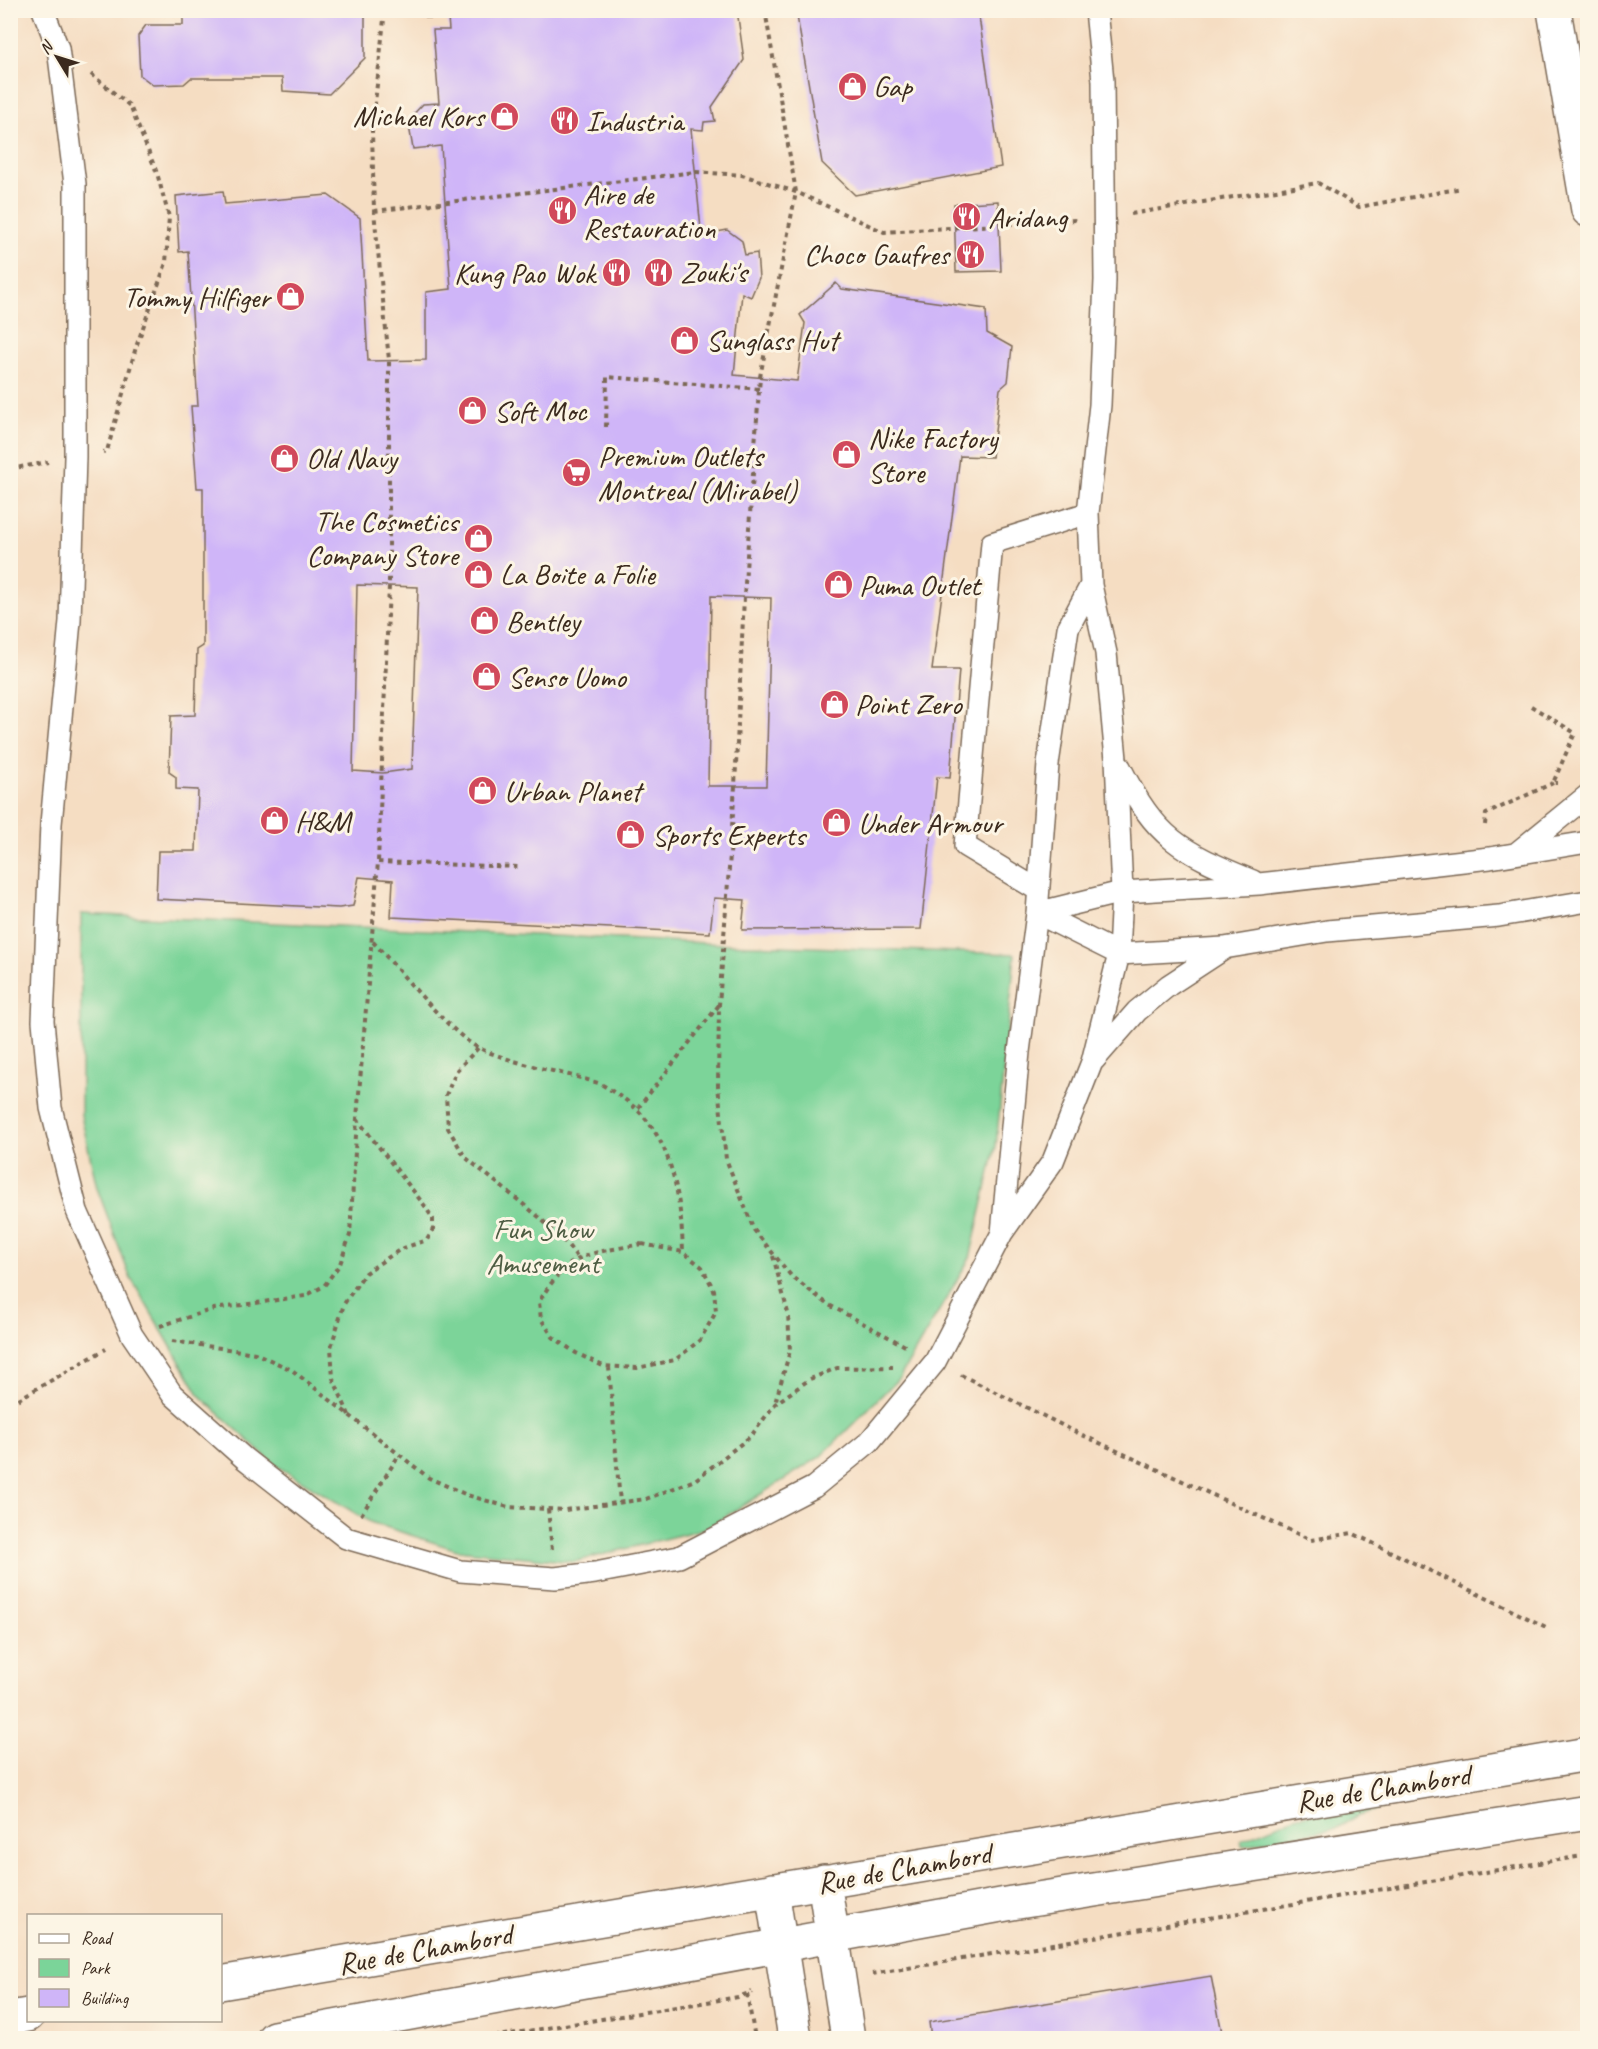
<svg xmlns="http://www.w3.org/2000/svg" width="1598" height="2049" font-family="Caveat,sans-serif">
  <style>
    .green { fill: #7bd499; stroke: #5b7f5c; stroke-width: 1.5 }
    .building { fill: #cfb5f8; fill-rule: evenodd }
    .lines { fill: none; stroke-linecap: round; stroke-linejoin: round }
    .lane-casing { stroke: #7c6957; stroke-width: 24 }
    .street-casing { stroke: #7c6957; stroke-width: 36 }
    .secondary-casing { stroke: #7c6957; stroke-width: 36 }
    .path { stroke: #7c6957; stroke-width: 4; stroke-dasharray: 4.5 4.5; stroke-linecap: butt }
    .lane { stroke: #fff; stroke-width: 21 }
    .street { stroke: #fff; stroke-width: 33 }
    .secondary { stroke: #fff; stroke-width: 33 }
    .labels { text-anchor: middle; stroke-width: 6; stroke-linejoin: round; paint-order: stroke }
    .poi-label { font-size: 30px; fill: #3b2a1e; stroke: #fcf5e5; text-anchor: start }
    .park-label { font-size: 30px; fill: #4e5d43; stroke: #fcf5e5 }
    .street-label { font-size: 30px; fill: #3b2a1e; stroke: #fcf5e5 }
  </style>
  <rect width="100%" height="100%" fill="#fcf5e5"/>
  <filter id="ink" filterUnits="userSpaceOnUse"><feTurbulence type="fractalNoise" baseFrequency=".0167" numOctaves="2"/><feDisplacementMap in="SourceGraphic" scale="12" xChannelSelector="R" yChannelSelector="G"/><feConvolveMatrix kernelMatrix="1 2 1 2 8 2 1 2 1" color-interpolation-filters="sRGB"/></filter>
  <filter id="wash" filterUnits="userSpaceOnUse"><feTurbulence type="fractalNoise" baseFrequency=".008" numOctaves="4" result="noise"/><feDisplacementMap in="SourceGraphic" scale="24" xChannelSelector="R" yChannelSelector="G"/><feGaussianBlur stdDeviation="1.35" result="paint"/><feColorMatrix in="noise" values="0 0 0 0 0 0 0 0 0 0 0 0 0 0 0 0 0 1.4 0 .05"/><feComposite in="paint" operator="in"/></filter>
  <g filter="url(#wash)">
    <rect width="100%" height="100%" fill="#f5ddc2"/>
    <path class="green" d="M81,914l668,31 266,9 -19,192 -26,112 -70,119 -80,80 -113,71 -133,34 -117,-12 -87,-28 -95,-57 -75,-69 -70,-119 -33,-89 -16,-73z
      M1391,1799v6l-32,10 -22,13 -95,18 -1,-6 57,-24z"/>
    <g id="blocks">
      <path class="building" d="M183,10h182v48l-36,36 -46,-3 -1,-13h-91l-7,6 -31,1 -13,-10 -2,-39 8,-11h37z
        M425,10h312l7,50 -32,47 3,14 -11,1 -1,8 -12,-1 10,100 6,5 20,-4 15,11 3,14 12,-2 2,25 -8,19 -9,-4 -8,82 63,6 8,-58 -5,-8 36,-32 6,6 144,20 1,24 25,14 -4,35 -8,7 -8,68 -32,-1 -28,214h27l-9,108 -13,-1 -16,152 -179,1 3,-30 -31,-2 -4,35 -319,-16 2,-37 -34,-3 -6,29 -14,2 -183,-9 2,-48h38l2,-61 -22,-1v-12l-7,-5 2,-56 24,-1 2,-65 6,-4v-158h-6l-6,-82h7l-10,-155 -9,1 -3,-56 47,-5 2,13 103,-9 32,23 8,143 58,-1v-68l25,-3 -10,-143 -28,3 -5,-29 15,-16 16,-1 -6,-73h16l-1,-12h-22zM357,585l61,2 -6,182 -29,4 -30,-2zM711,596l60,2 -5,188h-58z
        M796,10h182l23,157 -146,28 -33,-32z
        M998,201l3,70 -45,1 -2,-68z
        M1211,1976l12,62h-292l-2,-16z"/>
    </g>
  </g>
  <g filter="url(#ink)">
    <use href="#blocks" fill-opacity="0" stroke="#7c6957" stroke-width="1.5"/>
    <g class="lines">
      <defs>
        <path id="lane" d="M43,10l15,38 17,136v273l-5,164 -19,203 -8,197 8,87 26,103 55,124 40,59 73,65 101,79 114,33 95,7 40,-5 84,-16 135,-70 55,-45 66,-80 67,-129 51,-72 39,-99 27,-108 3,-62 -6,-133 -10,-106 -15,-68 -3,-72 12,-108 5,-125 -2,-199 -7,-71
          M1120,767c36,72 60,84 133,114
          M1518,852l70,-57
          M1038,890l-73,-44 27,-303 96,-30
          M1037,913l82,41 105,-6 103,-17 172,-15 89,-15
          M1037,913l85,-21 137,-8 231,-26 98,-16
          M1094,1060l43,-49 32,-26 55,-36
          M1002,1233l17,-181 18,-139 11,-149 20,-136 23,-43"/>
        <path id="street" d="M824,1881l24,157
          M772,1890l23,148
          M220,1983l1368,-229
          M10,2018l18,-3
          M274,2038l738,-135 576,-91"/>
        <path id="secondary" d="M1554,10l34,200"/>
      </defs>
      <use href="#lane" class="lane-casing"/>
      <use href="#street" class="street-casing"/>
      <use href="#secondary" class="secondary-casing"/>
      <path class="path" d="M765,10l31,182 -36,185 -16,220 -9,189 -16,219 -1,81 8,73 28,71 38,47 37,28 80,43
        M91,74l39,32 27,67 12,44 -3,46 -30,84 -29,104 -4,1
        M374,211l321,-39 47,3 54,17 88,40 192,-12
        M1131,214l187,-31 41,24 103,-19
        M606,427l1,-50 153,12
        M10,469l38,-7
        M1531,706l44,27 -22,50h4
        M1485,825l1,-11 67,-31
        M378,862l142,5
        M373,942c24,25 78,93 106,106 37,17 80,23 119,35 8,3 16,10 23,14 51,33 60,99 62,155
        M478,1048l-21,22 -11,25 2,33 17,29 74,60 28,27 10,13
        M638,1108l81,-103
        M642,1244l41,8 19,15 12,23 2,22 -16,28 -25,20 -38,8 -34,-2 -27,-13 -23,-16 -12,-18 -2,-17c30,-51 49,-48 103,-58z
        M773,1256l15,57 2,38 -15,52
        M160,1326l54,-17 91,-13 19,-10 16,-22 10,-29 7,-117 21,-256 11,-276v-226l-15,-149 -2,-80 13,-121
        M172,1341l83,12 37,17 137,108 38,17 41,12 40,2 17,1 81,-11 49,-19 56,-44 24,-32 35,-25 27,-11 56,-1
        M609,1367l11,136
        M961,1375l117,58 233,107 41,-7 194,94
        M10,1404l96,-55
        M349,1415l-16,-37 -2,-31 13,-43 21,-31 36,-24 26,-9 6,-11v-10l-8,-13 -68,-87
        M548,1509l4,41
        M361,1515l38,-60
        M872,1974l716,-119
        M747,1994l8,44
        M485,2038l253,-41 14,-5"/>
      <use href="#lane" class="lane"/>
      <use href="#street" class="street"/>
      <use href="#secondary" class="secondary"/>
    </g>
  </g>
  <defs>
    <symbol id="shop-disc" viewBox="-11 -11 22 22"><circle r="9.5" fill="#d1495b" stroke="#fcf5e5"/><path d="M-5-2.5h2.3a2.7 3.5 0 0 1 5.4 0H5L5.5 6h-11ZM-1.5-2.5h3a1.5 2.3 0 0 0-3 0Z" fill="#fff"/></symbol>
    <symbol id="restaurant-disc" viewBox="-11 -11 22 22"><circle r="9.5" fill="#d1495b" stroke="#fcf5e5"/><path d="M-5-6h1v4h1v-4h1v4h1v-4h1v5L-1.5 .5V6h-2V.5L-5-1ZM5-6V6H3V1.5H1.5Q1.5-4 5-6Z" fill="#fff"/></symbol>
    <symbol id="supermarket-disc" viewBox="-11 -11 22 22"><circle r="9.5" fill="#d1495b" stroke="#fcf5e5"/><path d="M-6-5.5h2.5l.6 2H6L4.5 2H-2.5L-4.4-4H-6ZM-1.5 3.2a1.3 1.3 0 1 0 .1 0ZM3 3.2a1.3 1.3 0 1 0 .1 0Z" fill="#fff"/></symbol>
  </defs>
  <g fill-rule="evenodd">
    <use href="#shop-disc" x="836" y="70" width="33" height="33"/>
    <use href="#shop-disc" x="488" y="100" width="33" height="33"/>
    <use href="#restaurant-disc" x="548" y="104" width="33" height="33"/>
    <use href="#restaurant-disc" x="546" y="194" width="33" height="33"/>
    <use href="#restaurant-disc" x="950" y="200" width="33" height="33"/>
    <use href="#restaurant-disc" x="954" y="238" width="33" height="33"/>
    <use href="#restaurant-disc" x="642" y="256" width="33" height="33"/>
    <use href="#restaurant-disc" x="600" y="256" width="33" height="33"/>
    <use href="#shop-disc" x="274" y="280" width="33" height="33"/>
    <use href="#shop-disc" x="668" y="324" width="33" height="33"/>
    <use href="#shop-disc" x="456" y="394" width="33" height="33"/>
    <use href="#shop-disc" x="830" y="438" width="33" height="33"/>
    <use href="#shop-disc" x="268" y="442" width="33" height="33"/>
    <use href="#supermarket-disc" x="560" y="456" width="33" height="33"/>
    <use href="#shop-disc" x="462" y="522" width="33" height="33"/>
    <use href="#shop-disc" x="462" y="558" width="33" height="33"/>
    <use href="#shop-disc" x="822" y="568" width="33" height="33"/>
    <use href="#shop-disc" x="468" y="604" width="33" height="33"/>
    <use href="#shop-disc" x="470" y="660" width="33" height="33"/>
    <use href="#shop-disc" x="818" y="688" width="33" height="33"/>
    <use href="#shop-disc" x="466" y="774" width="33" height="33"/>
    <use href="#shop-disc" x="258" y="804" width="33" height="33"/>
    <use href="#shop-disc" x="820" y="806" width="33" height="33"/>
    <use href="#shop-disc" x="614" y="818" width="33" height="33"/>
  </g>
  <g class="labels">
    <g class="poi-label">
      <text x="873" y="96">Gap</text>
      <text x="484" y="126" text-anchor="end">Michael Kors</text>
      <text x="586" y="131">Industria</text>
      <text x="583" y="204">Aire de<tspan x="583" dy="34">Restauration</tspan></text>
      <text x="988" y="227">Aridang</text>
      <text x="949" y="264" text-anchor="end">Choco Gaufres</text>
      <text x="680" y="282">Zouki's</text>
      <text x="595" y="283" text-anchor="end">Kung Pao Wok</text>
      <text x="270" y="307" text-anchor="end">Tommy Hilfiger</text>
      <text x="706" y="350">Sunglass Hut</text>
      <text x="494" y="421">Soft Moc</text>
      <text x="868" y="448">Nike Factory<tspan x="868" dy="34">Store</tspan></text>
      <text x="598" y="466">Premium Outlets<tspan x="598" dy="34">Montreal (Mirabel)</tspan></text>
      <text x="306" y="468">Old Navy</text>
      <text x="458" y="531" text-anchor="end">The Cosmetics<tspan x="458" dy="34">Company Store</tspan></text>
      <text x="500" y="584">La Boite a Folie</text>
      <text x="859" y="595">Puma Outlet</text>
      <text x="506" y="631">Bentley</text>
      <text x="508" y="687">Senso Uomo</text>
      <text x="855" y="714">Point Zero</text>
      <text x="504" y="801">Urban Planet</text>
      <text x="295" y="831">H&amp;M</text>
      <text x="858" y="833">Under Armour</text>
      <text x="652" y="845">Sports Experts</text>
    </g>
    <g class="park-label">
      <text x="543" y="1239">Fun Show<tspan x="543" dy="34">Amusement</tspan></text>
    </g>
    <g class="street-label">
      <text transform="translate(1383 1788) rotate(-9)" y="10">Rue de Chambord</text>
      <text transform="translate(904 1868) rotate(-10)" y="10">Rue de Chambord</text>
      <text transform="translate(425 1949) rotate(-10)" y="10">Rue de Chambord</text>
    </g>
  </g>
  <rect width="1598" height="2049" fill="none" stroke="#fcf5e5" stroke-width="36"/>
  <rect x="27" y="1914" width="195" height="108" fill="#fcf5e5" stroke="#afa495" stroke-width="1.5"/>
  <rect x="39" y="1934" width="30" height="9" fill="#ffffff" stroke="#afa495" stroke-width="1.5"/>
  <text x="81" y="1944" font-size="18" fill="#3b2a1e">Road</text>
  <rect x="39" y="1959" width="30" height="18" fill="#7bd499" stroke="#afa495" stroke-width="1.5"/>
  <text x="81" y="1974" font-size="18" fill="#3b2a1e">Park</text>
  <rect x="39" y="1989" width="30" height="18" fill="#cfb5f8" stroke="#afa495" stroke-width="1.5"/>
  <text x="81" y="2004" font-size="18" fill="#3b2a1e">Building</text>
  <g transform="translate(57 57) rotate(308)" stroke="#fcf5e5" stroke-width="4.5" paint-order="stroke">
  <path d="M0-4.5L10 22L0 15L-10 22Z" fill="#3b2a1e"/>
  <text y="-9" font-size="16" font-weight="bold" text-anchor="middle" fill="#3b2a1e">N</text>
  </g>
</svg>
